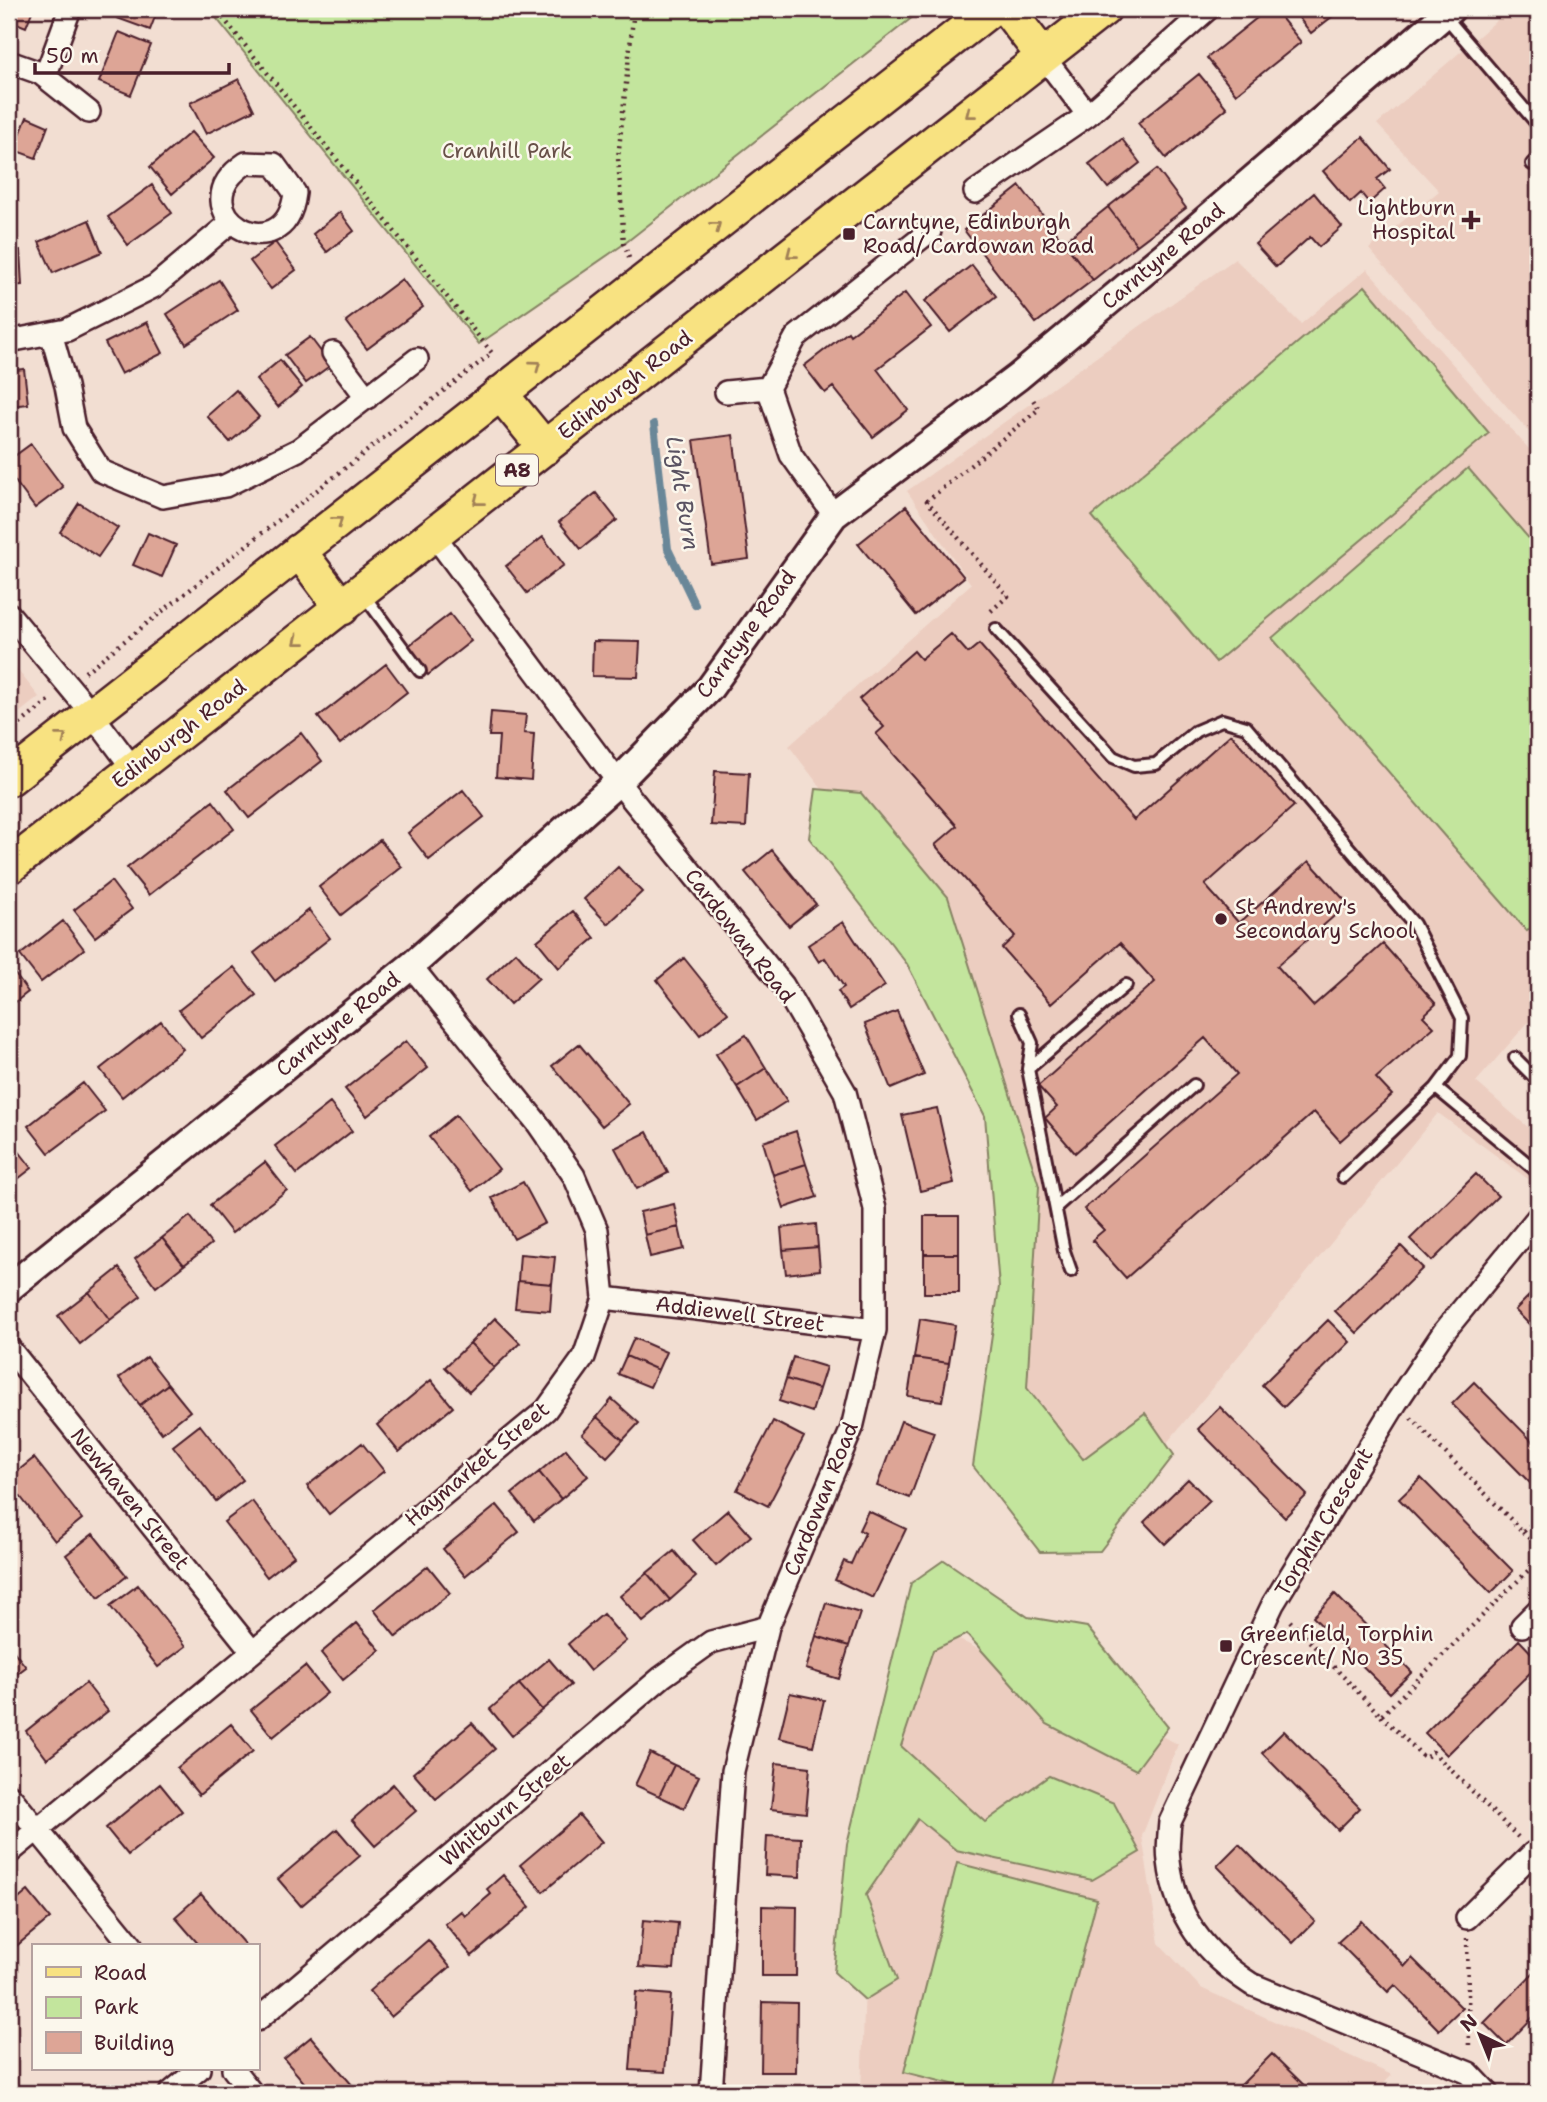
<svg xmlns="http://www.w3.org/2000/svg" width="1547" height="2102" font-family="'Shantell Sans',sans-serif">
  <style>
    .built { fill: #eccdc0 }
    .green { fill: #c3e59d; stroke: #868264; stroke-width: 2 }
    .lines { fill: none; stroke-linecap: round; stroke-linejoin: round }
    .stream { stroke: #6b8798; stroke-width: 8 }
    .building { fill: #dda596; stroke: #4a1f2b; stroke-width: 2 }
    .service-casing { stroke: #4a1f2b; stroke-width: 16 }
    .minor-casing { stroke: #4a1f2b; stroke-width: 26 }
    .tertiary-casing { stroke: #4a1f2b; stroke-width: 32 }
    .primary-casing { stroke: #4a1f2b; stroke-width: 38 }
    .path { stroke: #4a1f2b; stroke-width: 4.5; stroke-dasharray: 2 5; stroke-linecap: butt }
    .service { stroke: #fbf7ec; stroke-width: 10 }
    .minor { stroke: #fbf7ec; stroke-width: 21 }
    .tertiary { stroke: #fbf7ec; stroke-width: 26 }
    .primary { stroke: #f8e281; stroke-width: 33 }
    .oneway { stroke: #a18056 }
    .poi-dot { fill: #4a1f2b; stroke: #fbf7ec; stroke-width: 2.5 }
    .labels { text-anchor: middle; stroke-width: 5; stroke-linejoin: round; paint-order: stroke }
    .shield { fill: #fbf7ec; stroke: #7f6065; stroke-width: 2 }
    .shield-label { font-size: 19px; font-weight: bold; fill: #4a1f2b }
    .park-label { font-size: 21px; fill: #685048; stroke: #fbf7ec }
    .poi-label { font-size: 21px; fill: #4a1f2b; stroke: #fbf7ec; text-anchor: start }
    .street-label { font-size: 21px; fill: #4a1f2b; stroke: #fbf7ec }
    .water-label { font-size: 23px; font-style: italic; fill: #5a5362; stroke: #fbf7ec }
  </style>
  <rect width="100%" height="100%" fill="#f2ded2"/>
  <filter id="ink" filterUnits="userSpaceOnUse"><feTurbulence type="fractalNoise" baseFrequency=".0143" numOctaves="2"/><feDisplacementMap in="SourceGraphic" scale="14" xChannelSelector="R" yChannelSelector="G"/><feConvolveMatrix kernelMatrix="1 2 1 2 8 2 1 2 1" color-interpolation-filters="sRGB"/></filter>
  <g filter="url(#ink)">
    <path class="built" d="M1510,9h28v433l-169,-193 70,-58 -62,-67z
      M1235,259l66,65 66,-55 171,190v552l-62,71 62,54v32l-10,11 -90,-66 -332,404 -104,-121 24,-186 -53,-170 -122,-213 -62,-81 182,-162 -64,-93z
      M9,659l30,38 -30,24z
      M928,1625l250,119 -36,92 17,107 42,45 191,87 -17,18h-514l11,-292z"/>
    <path class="green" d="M209,9h714l-299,235 -145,100z
      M1365,286l124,147 -273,229 -124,-146z
      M1468,468l70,81v373l-11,9 -255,-293z
      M816,789l45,4 87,104 91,289 -12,202 56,71 62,-46 29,42 -74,96 -60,1 -67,-86 26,-179 -14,-171 -78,-152 -98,-126z
      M944,1560l84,57 59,10 81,100 -32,43 -89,-46 -80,-90 -34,16 -32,96 84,76 64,-46 65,27 26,49 -48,28 -136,-30 -38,-31 -52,76 31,85 -32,20 -31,-28 13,-128 64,-261z
      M957,1863l140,36 -50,194h-59l-84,-21z"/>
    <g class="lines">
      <path class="stream" d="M654,424l14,125 27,56"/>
    </g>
    <path class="building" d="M9,9h24l-7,18 -17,-7z
      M121,9h37l-8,21 -33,-12z
      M1268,9h6l27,33 -65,52 -29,-36z
      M1292,9h50l-31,24z
      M119,32l32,13 -20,50 -32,-13z
      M1199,74l28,34 -61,50 -28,-35z
      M239,79l15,31 -48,24 -16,-31z
      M27,117l21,9 -12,32 -22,-8z
      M191,132l23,26 -42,36 -22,-27z
      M1363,137l27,32 -13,10 8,10 -16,14 -8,-10 -11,10 -27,-32z
      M1122,139l18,24 -32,25 -19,-24z
      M1157,169l29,39 -49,37 -29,-38z
      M152,185l20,28 -44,32 -20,-28z
      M1020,186l73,94 -57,43 -72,-93z
      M1314,193l28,34 -23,20 -9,-10 -34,30 -21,-23z
      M1108,207l29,38 -44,35 -29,-38z
      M340,212l14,19 -27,21 -14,-18z
      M89,220l13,32 -49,21 -14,-31z
      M275,242l21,28 -25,19 -21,-28z
      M20,250l2,35 -13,1v-35z
      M972,265l24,31 -46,36 -25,-31z
      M402,279l21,28 -56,42 -21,-28z
      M219,280l19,30 -52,34 -19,-30z
      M905,293l26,34 -54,42 31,41 -35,27 -40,-50 -8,6 -21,-27 44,-34 2,3z
      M147,322l16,31 -42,21 -16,-31z
      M310,337l21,28 -25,18 -21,-28z
      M280,360l22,27 -24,20 -22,-27z
      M24,369l4,35 -19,2v-35z
      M236,390l23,27 -29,25 -23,-26z
      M733,435l16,124 -38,5 -17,-124z
      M31,444l32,43 -28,21 -26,-35v-13z
      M596,493l21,27 -36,29 -22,-27z
      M79,503l39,25 -20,29 -38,-25z
      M906,506l58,71 -48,38 -58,-71z
      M148,533l28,12 -14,32 -29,-12z
      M543,537l21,28 -37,28 -21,-27z
      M450,614l21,27 -43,34 -21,-28z
      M951,634l17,19 11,-9 155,176 97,-86 63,72 -89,79 34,38 70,-62 39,43 -71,62 36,40 70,-62 53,60 -13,12 11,11 -58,51 16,17 -52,46 -26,-29 -188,166 -34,-38 12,-10 -20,-21 153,-135 -32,-36 -130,115 -30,-35 12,-11 -19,-21 117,-104 -35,-39 -69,61 -49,-56 13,-12 -80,-91 22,-19 -81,-92 8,-7 -25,-28 55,-48 7,8z
      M593,641l47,1 -2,35 -46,-1z
      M386,664l21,28 -67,52 -22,-27z
      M491,712l35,3 -2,18 10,1 -3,46 -35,-3 3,-41h-10z
      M301,733l21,28 -73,57 -22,-28z
      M715,771l34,2 -3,54 -35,-2z
      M463,790l21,27 -55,43 -21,-27z
      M213,801l21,28 -85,66 -22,-27z
      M380,840l22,27 -61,48 -22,-28z
      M772,850l44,54 -27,22 -44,-54z
      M618,867l24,25 -34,32 -24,-25z
      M111,881l21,28 -37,28 -21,-27z
      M309,910l21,28 -55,43 -21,-28z
      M573,911l22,27 -36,30 -22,-27z
      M63,921l21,28 -43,33 -21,-27z
      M843,922l42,64 -36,23 -11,-18 6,-4 -19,-29 -6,4 -11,-17z
      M516,952l23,26 -29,26 -23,-25z
      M684,958l44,55 -28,22 -43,-55z
      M9,966l19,26 -19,15z
      M234,967l22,28 -55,43 -22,-28z
      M897,1011l27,64 -33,14 -26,-65z
      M161,1021l22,28 -61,48 -22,-28z
      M746,1035l20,33 -29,19 -21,-33z
      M406,1041l22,27 -61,48 -22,-27z
      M579,1044l50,60 -27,22 -50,-60z
      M766,1068l21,33 -30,19 -20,-33z
      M83,1083l22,28 -56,42 -21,-27z
      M330,1103l22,28 -55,43 -22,-28z
      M937,1108l17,75 -34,8 -18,-76z
      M456,1115l43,54 -27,22 -43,-54z
      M796,1131l10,33 -33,11 -10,-33z
      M647,1132l21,41 -31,16 -22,-41z
      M11,1141l21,27 -23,18v-44z
      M265,1162l22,28 -55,43 -22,-28z
      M806,1164l11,33 -33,11 -11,-33z
      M1476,1174l22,22 -66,65 -22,-22z
      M523,1182l22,41 -31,16 -22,-41z
      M674,1204l5,23 -34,8 -5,-23z
      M190,1216l21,28 -27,21 -22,-27z
      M924,1216h35v38h-35z
      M816,1224l2,23 -35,3 -2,-22z
      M679,1227l5,22 -34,8 -5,-22z
      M162,1238l22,27 -28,22 -21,-28z
      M1401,1246l22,22 -66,65 -22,-22z
      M818,1247l2,23 -34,4 -3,-24z
      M520,1254l35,3 -3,27 -34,-3z
      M924,1254h35v39h-35z
      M119,1268l22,28 -31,24 -21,-28z
      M518,1281l34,3 -2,27 -35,-3z
      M1537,1288l1,1v44l-23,-23z
      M89,1292l21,28 -30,24 -22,-28z
      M495,1318l25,25 -26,25 -24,-25z
      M920,1319l35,6 -6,38 -35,-5z
      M1328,1320l22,22 -66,65 -22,-22z
      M634,1338l32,14 -8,18 -32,-14z
      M470,1343l24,25 -25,24 -24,-25z
      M626,1356l32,14 -8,17 -32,-13z
      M147,1357l21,27 -28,21 -21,-27z
      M793,1357l33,10 -7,22 -33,-10z
      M914,1358l35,5 -7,38 -34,-5z
      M786,1379l33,10 -7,23 -33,-11z
      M431,1380l22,27 -54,45 -22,-27z
      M1474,1382l64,65v44l-86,-87z
      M168,1384l22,27 -28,22 -22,-28z
      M612,1399l27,24 -16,17 -26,-23z
      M1220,1407l87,88 -22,22 -87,-88z
      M597,1417l26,23 -16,17 -25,-23z
      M773,1421l31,16 -36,69 -31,-16z
      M901,1421l33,11 -24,66 -33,-12z
      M200,1425l43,55 -27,21 -43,-55z
      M362,1443l22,28 -55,43 -22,-28z
      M566,1449l22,27 -27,23 -22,-27z
      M34,1458l48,61 -27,22 -46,-59v-4z
      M539,1472l22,27 -27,22 -22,-27z
      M1421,1478l92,93 -22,22 -92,-94z
      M1188,1479l22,22 -45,43 -21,-22z
      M252,1501l42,55 -27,21 -43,-55z
      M497,1505l22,27 -54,44 -22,-27z
      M728,1510l23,26 -35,30 -23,-26z
      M868,1511l38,18 -33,69 -38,-18 9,-19 7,3 14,-31 -6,-3z
      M93,1534l34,42 -28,22 -33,-43z
      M674,1551l22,26 -26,23 -23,-27z
      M428,1566l22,27 -54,44 -22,-27z
      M647,1573l23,27 -27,22 -23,-26z
      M138,1585l48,61 -28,21 -48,-61z
      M1335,1594l77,78 -22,21 -77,-76z
      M826,1603l34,10 -11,33 -33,-10z
      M603,1614l23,27 -36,30 -22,-27z
      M357,1623l23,27 -37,30 -22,-27z
      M816,1636l33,10 -10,33 -33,-10z
      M1519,1640l19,20v5l-91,90 -22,-22z
      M9,1645l17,22 -17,13z
      M549,1659l22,26 -29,25 -23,-26z
      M305,1666l22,27 -54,44 -22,-27z
      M86,1683l22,28 -61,48 -21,-28z
      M519,1684l23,26 -30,26 -22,-27z
      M790,1693l34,7 -11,46 -34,-8z
      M472,1723l23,26 -59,50 -23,-26z
      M231,1724l22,27 -54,44 -22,-27z
      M1284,1731l76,77 -22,22 -76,-77z
      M650,1753l24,12 -15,31 -24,-11z
      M776,1763l34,4 -4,46 -35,-4z
      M674,1765l25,11 -15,32 -25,-12z
      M160,1784l22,27 -54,44 -22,-27z
      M393,1784l23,27 -41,35 -23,-26z
      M579,1815l23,27 -59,50 -23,-27z
      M337,1829l23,27 -59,50 -23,-27z
      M767,1836l34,2 -1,39 -35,-2z
      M1239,1844l76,77 -22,22 -76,-77z
      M503,1875l27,32 -58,49 -27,-32 16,-13 4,5 26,-22 -4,-5z
      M28,1891l22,27 -41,34v-45z
      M201,1894l45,52h-46l-25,-29z
      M762,1906l35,1 -1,69h-34z
      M643,1920l35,3 -4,46 -35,-2z
      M1361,1921l44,45 7,-8 50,50 -23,22 -44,-45 -7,7 -50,-50z
      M428,1940l22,27 -59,50 -22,-26z
      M1538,1968v44l-32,33 -22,-22z
      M636,1992l35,3 -6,77 -35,-2z
      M762,2002l35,1 -1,69h-35z
      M311,2037l48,56h-46l-29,-34z
      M1272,2054l40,39h-79z"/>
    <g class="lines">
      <defs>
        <path id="service" d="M1444,15l94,110
          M1532,164l6,-6
          M363,594l57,77
          M996,629l117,128 21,9 22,-2 40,-33 26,-11 24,7 168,197 48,94 -2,38 -24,32
          M1019,1014l13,29 -4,26 36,182 7,20
          M1515,1058l23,23
          M1028,1069l98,-84
          M1343,1177l93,-89 102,84
          M1056,1207l138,-122"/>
        <path id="minor" d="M1043,56l45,59
          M9,62l31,11 49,39
          M45,77l25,-68
          M246,163l28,1 21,29c-10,84 -121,18 -49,-30z
          M975,192l113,-77 120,-106
          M51,333l15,53 8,42 27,43 62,26 62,-11 73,-36 119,-91
          M9,341l58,-11 88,-44 76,-64
          M333,353l34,45
          M726,392l42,-4
          M834,515l-43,-60 -23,-67 28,-51 134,-106
          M434,535l184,247 165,203 62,107 30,117v121l-23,98 -84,199 -35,144 -22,322
          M9,614l83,100 42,56
          M604,1298l271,32
          M9,1348l242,302
          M1522,1626l16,-16
          M9,1795l123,151
          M9,1853l537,-443 38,-53 20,-59 -7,-68 -23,-54 -36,-52 -127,-158
          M1467,1918l66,-65 5,-2
          M257,2020l405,-343 49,-35 57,-15
          M233,2069l19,24
          M170,2093l29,-24
          M1488,2093l-19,-20 -218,-89c-46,-30 -76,-67 -82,-123 -2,-12 0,-26 1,-39l103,-218 123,-201 47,-70 95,-116
          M1537,2093l1,-1"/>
        <path id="tertiary" d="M9,1288l402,-322 207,-184 92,-94 124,-173 184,-138 149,-124 284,-244"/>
        <path id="primary" d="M1007,9l36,47
          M500,393l45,55
          M299,551l43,57
          M9,779l982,-770
          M9,867l1095,-858"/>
      </defs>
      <use href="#service" class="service-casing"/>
      <use href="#minor" class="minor-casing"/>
      <use href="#tertiary" class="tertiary-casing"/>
      <use href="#primary" class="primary-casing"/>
      <path class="path" d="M629,258l-5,-14 -6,-86 16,-149
        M991,611l17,-15 -81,-95 112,-92 -7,-11
        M85,672l407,-319 -276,-344
        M9,733l42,-34
        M1411,1418l112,114 15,-14
        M1523,1532l15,15
        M1290,1621l91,95 157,-155
        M1381,1716l44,42 8,-6 85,85
        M1467,1938l2,110"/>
      <use href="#service" class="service"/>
      <use href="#minor" class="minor"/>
      <use href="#tertiary" class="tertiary"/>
      <use href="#primary" class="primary"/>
    </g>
    <defs><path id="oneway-chevron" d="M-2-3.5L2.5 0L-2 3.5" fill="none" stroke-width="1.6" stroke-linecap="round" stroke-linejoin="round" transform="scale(1.75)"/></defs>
    <g class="oneway">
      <use href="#oneway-chevron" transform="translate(970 114) rotate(142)"/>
      <use href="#oneway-chevron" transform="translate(716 226) rotate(-38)"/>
      <use href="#oneway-chevron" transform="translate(791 254) rotate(142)"/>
      <use href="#oneway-chevron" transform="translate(536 365) rotate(-37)"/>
      <use href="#oneway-chevron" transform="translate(478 501) rotate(142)"/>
      <use href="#oneway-chevron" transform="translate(338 521) rotate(-38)"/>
      <use href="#oneway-chevron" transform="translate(298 641) rotate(142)"/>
      <use href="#oneway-chevron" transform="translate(62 737) rotate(-38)"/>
    </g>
  </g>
  <g class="poi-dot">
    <path d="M1467.5 209.5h7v7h7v7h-7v7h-7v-7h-7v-7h7z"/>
    <rect x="842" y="227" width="14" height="14" rx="3.5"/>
    <circle cx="1221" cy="919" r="7"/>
    <rect x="1219" y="1639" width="14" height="14" rx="3.5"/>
  </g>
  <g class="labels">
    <rect class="shield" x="496" y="454.5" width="42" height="31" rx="5"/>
    <g class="shield-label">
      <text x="517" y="477">A8</text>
    </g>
    <g class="park-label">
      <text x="507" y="158">Cranhill Park</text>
    </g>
    <g class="poi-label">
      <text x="1455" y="215" text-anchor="end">Lightburn<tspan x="1455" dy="24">Hospital</tspan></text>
      <text x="863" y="229">Carntyne, Edinburgh<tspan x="863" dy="24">Road/ Cardowan Road</tspan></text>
      <text x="1235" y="914">St Andrew's<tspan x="1235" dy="24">Secondary School</tspan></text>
      <text x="1240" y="1641">Greenfield, Torphin<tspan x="1240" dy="24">Crescent/ No 35</tspan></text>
    </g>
    <g class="street-label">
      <text transform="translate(1163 256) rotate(-40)" y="7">Carntyne Road</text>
      <text transform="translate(625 385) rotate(-38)" y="7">Edinburgh Road</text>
      <text transform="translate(746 634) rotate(-54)" y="7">Carntyne Road</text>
      <text transform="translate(179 734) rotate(-38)" y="7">Edinburgh Road</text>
      <text transform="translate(740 936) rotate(52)" y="7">Cardowan Road</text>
      <text transform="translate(338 1024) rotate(-39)" y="7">Carntyne Road</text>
      <text transform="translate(740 1314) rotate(7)" y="7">Addiewell Street</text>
      <text transform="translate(477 1464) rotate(-40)" y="7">Haymarket Street</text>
      <text transform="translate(130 1499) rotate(51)" y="7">Newhaven Street</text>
      <text transform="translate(821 1499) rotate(-68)" y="7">Cardowan Road</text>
      <text transform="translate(1324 1522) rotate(-59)" y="7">Torphin Crescent</text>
      <text transform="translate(505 1810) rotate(-40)" y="7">Whitburn Street</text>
    </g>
    <g class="water-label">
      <text transform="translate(683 493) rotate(81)" y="8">Light Burn</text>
    </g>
  </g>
  <rect width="1547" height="2102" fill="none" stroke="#fbf7ec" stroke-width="35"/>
  <rect x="18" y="18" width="1512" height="2067" fill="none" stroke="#4a1f2b" stroke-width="2.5" filter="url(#ink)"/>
  <rect x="32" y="1944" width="228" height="126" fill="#fbf7ec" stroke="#b4a19f" stroke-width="2"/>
  <rect x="46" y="1967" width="35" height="10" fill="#f8e281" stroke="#b4a19f" stroke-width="2"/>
  <text x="94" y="1980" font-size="21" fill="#4a1f2b">Road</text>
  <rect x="46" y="1997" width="35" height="21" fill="#c3e59d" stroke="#b4a19f" stroke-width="2"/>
  <text x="94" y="2014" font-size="21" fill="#4a1f2b">Park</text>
  <rect x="46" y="2032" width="35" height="21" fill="#dda596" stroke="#b4a19f" stroke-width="2"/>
  <text x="94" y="2050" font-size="21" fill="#4a1f2b">Building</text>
  <g transform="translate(1480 2035) rotate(317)" stroke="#fbf7ec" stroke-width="5" paint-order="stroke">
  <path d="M0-5L12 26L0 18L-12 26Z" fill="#4a1f2b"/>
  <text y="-10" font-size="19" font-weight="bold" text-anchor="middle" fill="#4a1f2b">N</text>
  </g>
  <path d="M35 63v10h194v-10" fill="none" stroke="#4a1f2b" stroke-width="3.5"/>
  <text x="46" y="63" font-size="21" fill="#4a1f2b" stroke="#fbf7ec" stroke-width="5" paint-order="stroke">50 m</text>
</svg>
